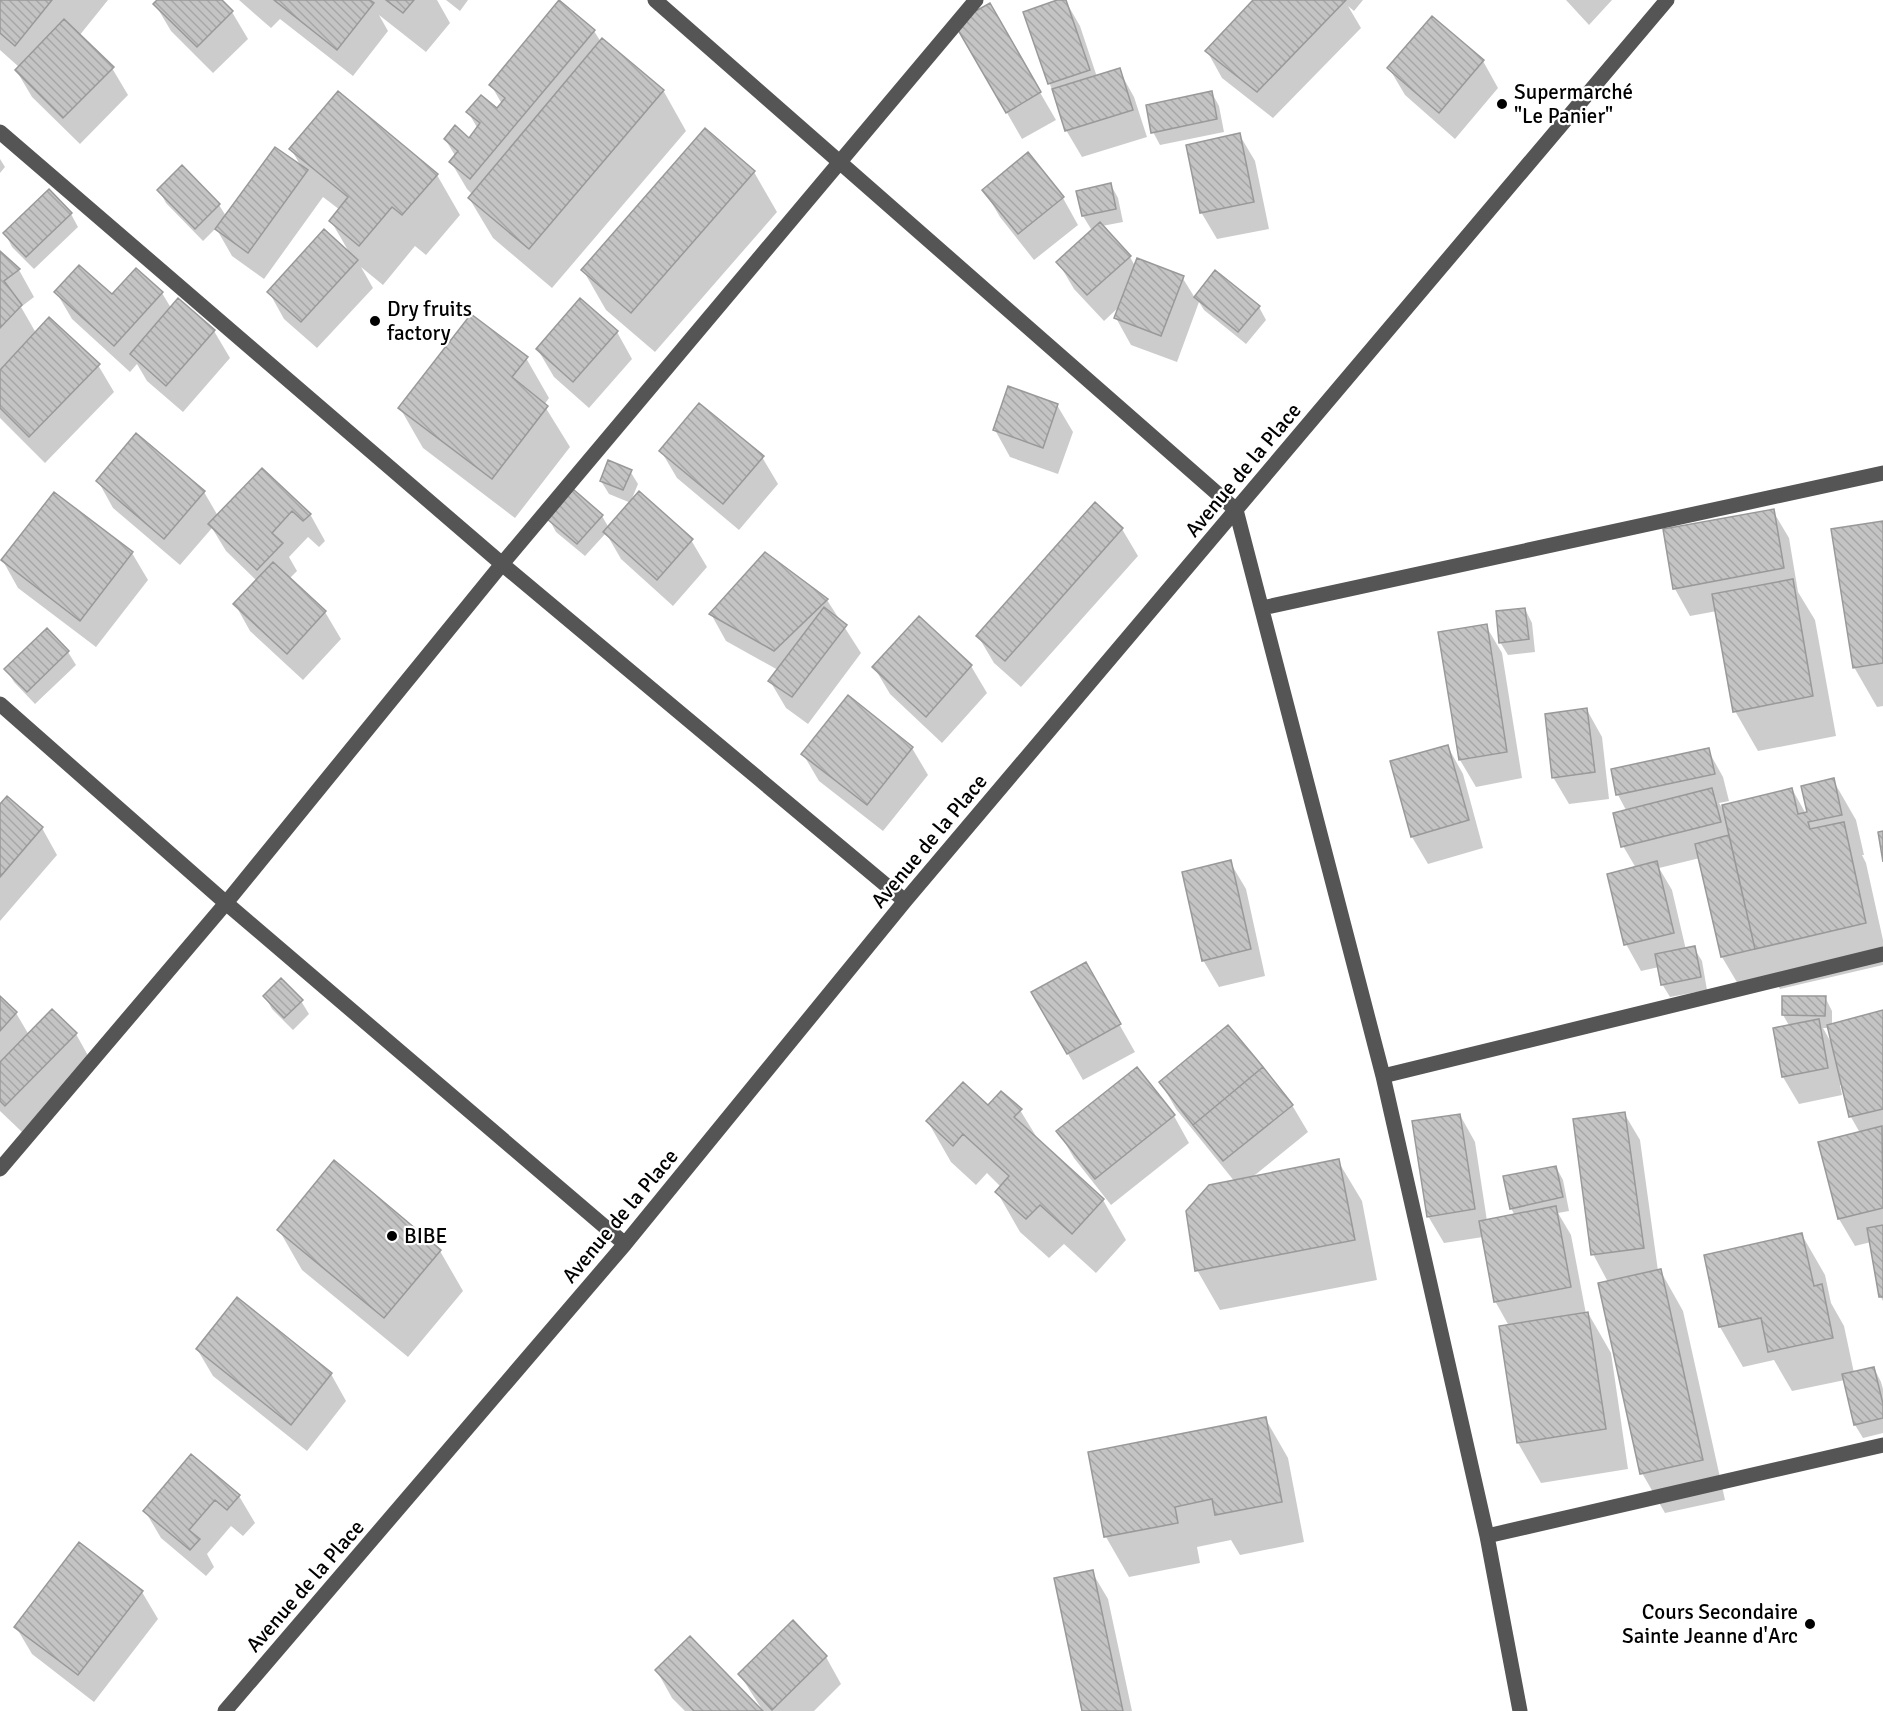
<svg xmlns="http://www.w3.org/2000/svg" width="1883" height="1711" font-family="Signika,sans-serif">
  <style>
    .shadow { fill: #0003; fill-rule: evenodd }
    .building { fill: url(#building-back-hatch); stroke: #999; stroke-width: 1.5 }
    .lines { fill: none; stroke-linecap: round; stroke-linejoin: round }
    .minor { stroke: #555; stroke-width: 15 }
    .poi-dot { fill: #000; stroke: #fff; stroke-width: 2 }
    .labels { text-anchor: middle; stroke-width: 4.5; stroke-linejoin: round; paint-order: stroke }
    .poi-label { font-size: 21px; fill: #000; stroke: #fff; text-anchor: start }
    .street-label { font-size: 21px; fill: #000; stroke: #fff }
  </style>
  <defs>
    <pattern id="building-back-hatch" width="6" height="6" patternUnits="userSpaceOnUse" patternTransform="scale(1.5)"><rect width="6" height="6" fill="#c4c4c4"/><path d="M-1 5l2 2M0 0l6 6M5-1l2 2" fill="none" stroke="#a7a7a7"/></pattern>
  </defs>
  <rect width="100%" height="100%" fill="#fff"/>
  <path class="shadow" d="M0,0h108l-29,36 33,32 16,27 -48,49 -48,-47 -16,-27 3,-3 -19,-17z
    M159,0h61l12,12 16,27 -35,34 -42,-42 -16,-27z
    M239,0h198l13,23 -24,29 -47,-37 9,16 -35,45 -73,-57 -9,9z
    M446,0h22l-8,11z
    M1062,0h3l15,26 17,51 22,-7 15,27 13,40 -65,20 -16,-27 -41,-117z
    M1256,0h107l-9,11 -6,-5 13,22 -88,90 -51,-40 -15,-27z
    M1566,0h46l-23,25z
    M559,2l35,29 7,11 62,48 23,41 -134,157 -59,-50 -24,-40 3,-4 -5,-5 -16,-27 5,-5 -11,-18 24,1 9,-11 -10,-17 29,-2 5,-6 -11,-19z
    M989,5l67,115 -34,19 -66,-115z
    M1483,61l15,27 -43,51 -50,-44 -16,-27z
    M1212,93l7,13 5,26 -64,13 -7,-13z
    M1239,134l16,27 14,68 -52,10 -16,-27z
    M291,149l146,26 23,40 -34,40 -11,-9 -32,39 -22,-18 12,21 -56,60 -33,-29 -15,-27 80,-40 -18,-31 9,-11 -17,-13 -59,82 -32,-23 -16,-28 -13,13 -37,-38 -7,-13 23,-23 37,38 7,11 76,-48z
    M0,159l5,8 -5,6z
    M754,172l23,40 -122,140 -49,-42 -23,-40z
    M1111,185l7,13 5,24 -21,4 28,31 5,9 47,11 13,21 21,-26 43,35 7,13 -20,24 -42,-34 -5,-8 -22,60 -46,-17 -15,-27 4,-12 -16,15 -30,-32 -16,-27 39,-34 -6,1 -8,-13 -5,-24z
    M984,190l79,8 15,27 -44,35 -34,-43z
    M71,214l7,13 -44,42 -22,-22 -7,-14z
    M0,253l19,17 15,27 -13,10 15,26 62,32 16,27 -69,71 -45,-45z
    M136,270l26,23 9,15 43,23 16,27 -47,54 -36,-31 -10,-17 -7,8 -58,-53 -16,-27 56,4z
    M617,332l15,27 -43,49 -35,-31 -16,-27z
    M526,358l23,40 -5,7 26,42 -55,71 -92,-70 -23,-40z
    M1057,405l16,27 -15,42 -48,-17 -15,-27z
    M136,435l68,57 14,24 44,-46 48,44 15,27 -6,6 -11,-10 -19,20 8,14 -8,8 36,33 16,27 -38,41 -53,-49 -15,-27 22,-23 -31,-30 -14,-23 -32,37 -67,-57 -15,-27z
    M661,451l101,6 16,27 -39,46 -62,-52z
    M630,471l8,13 -7,17 60,39 16,27 -34,39 -52,-47 -15,-26 -21,23 -29,-24 -7,-13 53,-3 7,12 22,-25 -22,-9 -8,-13z
    M55,494l77,59 16,27 -52,67 -78,-59 -15,-27z
    M1773,511l16,27 9,54 17,28 21,116 -78,15 -23,-40 -18,-100 -27,5 -15,-27 -11,-58z
    M1883,522v184l-6,1 -23,-40z
    M1122,529l16,27 -117,131 -27,-24 -16,-27z
    M827,600l34,53 -53,71 -22,-16 -16,-27 8,-11 -52,-29 -15,-27z
    M1525,609l7,14 3,29 -27,3 -8,-13z
    M919,618l52,48 16,27 -45,50 -52,-49 -16,-27z
    M1486,626l16,27 20,125 -46,9 -16,-27z
    M47,630l21,22 8,13 -41,39 -21,-22 -8,-13z
    M1587,710l15,27 7,62 -40,5 -16,-27z
    M1448,747l15,27 20,74 -55,16 -16,-27z
    M912,748l16,27 -45,56 -64,-50 -16,-27z
    M1708,750l15,27 6,24 -10,2 6,10 67,-24 14,25 27,-34 23,40 8,35h-2l4,8 17,77v25l-103,24 -8,-13 -34,8 -16,-27 -22,-99 -41,10 13,22 14,60 8,-2 8,13 5,29 -37,7 -8,-13 -3,-17 -18,4 -15,-27 10,-76 -13,-22 3,-36 -8,-15z
    M0,806l42,22 15,27 -57,66z
    M1230,862l16,27 19,87 -46,11 -16,-27z
    M1085,964l50,88 -52,28 -50,-87z
    M265,996l36,5 8,13 -16,16 -21,-21z
    M1825,997l7,14v14l51,-13v289l-2,-4 -10,-55 -16,4 -16,-27 -19,-76 40,-10 -9,-16 -8,-32h-3l2,10 -43,9 -16,-27 7,-50 -7,-12zM1823,1028h6l4,18z
    M0,998l16,15 13,22 47,-1 15,27 -69,71 -22,-21z
    M1161,1083l131,22 16,27 -58,47 88,-18 24,40 15,79 -157,30 -23,-40 38,-88 -59,-73z
    M988,1107l32,3 19,31 64,59 23,40 -30,33 -32,-29 -15,14 -29,-26 -23,-40 4,-5 -14,-14 -11,12 -25,-23 -23,-40z
    M1624,1113l16,27 18,131 2,-1 23,41 42,189 -60,13 -23,-40 -34,-191 -15,-28z
    M1460,1115l15,27 12,79 28,-5 -4,-8 45,-41 7,13 6,31 -11,2 13,22 15,79 2,-1 23,40 17,116 -87,14 -23,-40 -17,-116 8,-1 -14,-25 -12,-64 -39,6 -16,-27z
    M1174,1116l15,27 -78,62 -37,-47 -16,-27z
    M279,1230l161,21 23,40 -55,66 -106,-87z
    M1802,1235l23,40 6,28 13,23 10,47 20,-5 7,14 2,7v44l-20,5 -8,-13 -10,-45 -53,11 -18,-31 -31,7 -23,-40z
    M197,1349l134,25 15,27 -39,50 -94,-75z
    M1265,1418l23,40 16,84 -64,13 -9,-15 -34,7 3,16 -71,14 -23,-40 -17,-84z
    M239,1496l16,27 -12,13 -12,-10 -24,28 7,13 -8,9 -45,-38 -16,-27z
    M1092,1572l16,27 24,112h-48z
    M142,1592l16,27 -64,83 -62,-48 -16,-27z
    M826,1657l15,27 -27,27h-51l-23,-36z
    M657,1671l104,40h-76l-13,-13z"/>
  <path class="building" d="M0,0h52l-37,46 -15,-13z
    M157,0h65l11,11 -36,36 -44,-43z
    M274,0h96l4,3 -37,47z
    M386,0h28l-11,13z
    M559,0l36,30 -125,149 -21,-17 9,-11 -14,-12 11,-14 14,13 11,-15 -14,-11 15,-17 16,13 8,-10 -16,-13z
    M1057,0h9l24,70 -42,14 -25,-72z
    M1253,0h93l-89,92 -52,-41z
    M990,3l51,89 -35,21 -52,-90z
    M1432,16l52,44 -45,53 -52,-45z
    M64,19l50,48 -51,51 -48,-48z
    M602,38l62,52 -135,159 -61,-51z
    M1120,68l13,42 -68,21 -13,-42z
    M338,91l100,83 -36,41 -10,-8 -33,39 -30,-25 19,-24 -59,-48z
    M1212,91l5,28 -66,14 -5,-28z
    M705,128l50,43 -124,142 -50,-43z
    M1240,133l14,69 -54,11 -14,-68z
    M275,147l33,23 -60,83 -33,-24z
    M1028,152l36,45 -46,37 -36,-44z
    M182,165l38,39 -25,25 -38,-39z
    M1111,183l5,26 -34,7 -6,-25z
    M49,189l23,24 -46,44 -23,-24z
    M1100,222l31,34 -44,39 -31,-33z
    M324,229l34,31 -57,62 -34,-30z
    M0,251l20,18 -16,12 18,24 -22,23z
    M1137,258l47,18 -23,60 -47,-18z
    M79,265l33,29 24,-26 27,24 -49,54 -60,-54z
    M1215,270l45,36 -22,26 -44,-35z
    M178,298l37,32 -49,56 -36,-32z
    M580,298l38,33 -45,51 -37,-33z
    M471,314l57,43 -16,20 36,29 -56,73 -94,-71z
    M49,317l51,47 -71,73 -29,-29v-38z
    M1008,386l50,18 -15,44 -50,-18z
    M699,403l65,53 -41,48 -64,-53z
    M136,433l69,58 -41,48 -68,-58z
    M608,460l24,10 -9,20 -23,-9z
    M262,468l49,46 -8,7 -11,-10 -20,22 11,10 -26,27 -49,-46z
    M573,489l30,26 -26,29 -30,-25z
    M639,491l54,48 -36,41 -54,-48z
    M54,492l79,60 -53,69 -79,-61z
    M1095,502l28,26 -118,133 -29,-25z
    M1774,509l10,59 -111,21 -10,-60z
    M1883,521v142l-30,5 -22,-139z
    M765,552l63,47 -54,52 -65,-37z
    M273,562l53,49 -39,43 -54,-50z
    M1793,579l20,117 -80,16 -21,-118z
    M824,607l23,18 -55,72 -24,-16z
    M1525,608l4,31 -30,4 -3,-32z
    M919,616l53,49 -46,52 -54,-50z
    M1487,624l20,128 -48,8 -21,-128z
    M47,628l22,23 -42,41 -23,-23z
    M848,695l65,52 -46,58 -66,-51z
    M1587,708l8,64 -43,6 -7,-64z
    M1448,745l21,75 -58,17 -21,-76z
    M1709,748l6,26 -99,21 -5,-26z
    M1834,778l8,37 -34,7 2,7 34,-7 22,101 -111,26 -33,-144 70,-17 6,26 9,-2 -6,-26z
    M1712,788l9,34 -100,25 -8,-34z
    M7,796l36,31 -43,50v-73z
    M1883,831v31l-5,-30z
    M1729,835l26,114 -34,8 -26,-113z
    M1231,860l20,89 -49,12 -20,-89z
    M1657,861l17,72 -50,12 -17,-71z
    M1695,946l6,31 -40,8 -6,-31z
    M1086,962l35,62 -54,30 -36,-62z
    M281,978l22,22 -19,18 -21,-22z
    M0,996l17,16 -17,19z
    M1782,996h44l-1,20 -43,-1z
    M52,1009l25,24 -72,73 -5,-5v-39z
    M1883,1010v99l-34,8 -22,-92z
    M1819,1019l9,49 -46,9 -9,-49z
    M1228,1025l35,42 -70,58 -34,-43z
    M1137,1067l38,48 -80,64 -39,-48z
    M1263,1067l30,38 -70,56 -30,-36z
    M963,1082l25,23 13,-14 21,18 -8,8 90,82 -32,35 -32,-29 -14,14 -31,-27 14,-16 -46,-42 -10,12 -27,-25z
    M1625,1112l19,136 -53,7 -18,-136z
    M1460,1114l15,95 -48,8 -15,-96z
    M1882,1126l1,82 -45,11 -20,-77z
    M1339,1159l16,81 -160,31 -9,-60 23,-26z
    M334,1160l107,90 -57,68 -107,-88z
    M1556,1166l7,31 -53,12 -7,-33z
    M1556,1206l15,81 -77,15 -15,-81z
    M1883,1225v72h-4l-12,-69z
    M1802,1233l12,53 8,-2 11,54 -65,14 -7,-34 -42,9 -15,-72z
    M1661,1269l42,191 -63,14 -42,-191z
    M237,1297l95,76 -41,52 -95,-76z
    M1588,1312l18,117 -89,14 -18,-117z
    M1874,1367l9,37v14l-29,7 -12,-51z
    M1266,1417l16,85 -67,13 -3,-16 -37,8 3,16 -74,14 -16,-85z
    M191,1454l49,41 -13,15 -12,-10 -26,30 11,9 -10,11 -47,-39z
    M79,1542l64,49 -65,84 -64,-48z
    M1093,1570l30,141h-41l-28,-133z
    M793,1620l34,36 -55,54 -34,-36z
    M690,1636l73,75h-69l-39,-41z"/>
  <g class="lines">
    <path class="minor" d="M655,0l581,510 147,566 104,460 33,175
      M0,132l502,432 403,337
      M1262,608l621,-135
      M0,704l226,199 399,341
      M1383,1076l500,-122
      M0,1169l226,-266 276,-339 474,-564
      M1487,1536l396,-91
      M225,1711l400,-467 280,-343 762,-901"/>
  </g>
  <g class="poi-dot">
    <circle cx="1502" cy="104" r="6"/>
    <circle cx="375" cy="321" r="6"/>
    <circle cx="392" cy="1236" r="6"/>
    <circle cx="1810" cy="1624" r="6"/>
  </g>
  <g class="labels">
    <g class="poi-label">
      <text x="1514" y="99">Supermarché<tspan x="1514" dy="24">"Le Panier"</tspan></text>
      <text x="387" y="316">Dry fruits<tspan x="387" dy="24">factory</tspan></text>
      <text x="404" y="1243">BIBE</text>
      <text x="1798" y="1619" text-anchor="end">Cours Secondaire<tspan x="1798" dy="24">Sainte Jeanne d'Arc</tspan></text>
    </g>
    <g class="street-label">
      <text transform="translate(1243 470) rotate(-50)" y="7">Avenue de la Place</text>
      <text transform="translate(929 841) rotate(-50)" y="7">Avenue de la Place</text>
      <text transform="translate(620 1216) rotate(-50)" y="7">Avenue de la Place</text>
      <text transform="translate(305 1586) rotate(-49)" y="7">Avenue de la Place</text>
    </g>
  </g>
</svg>
